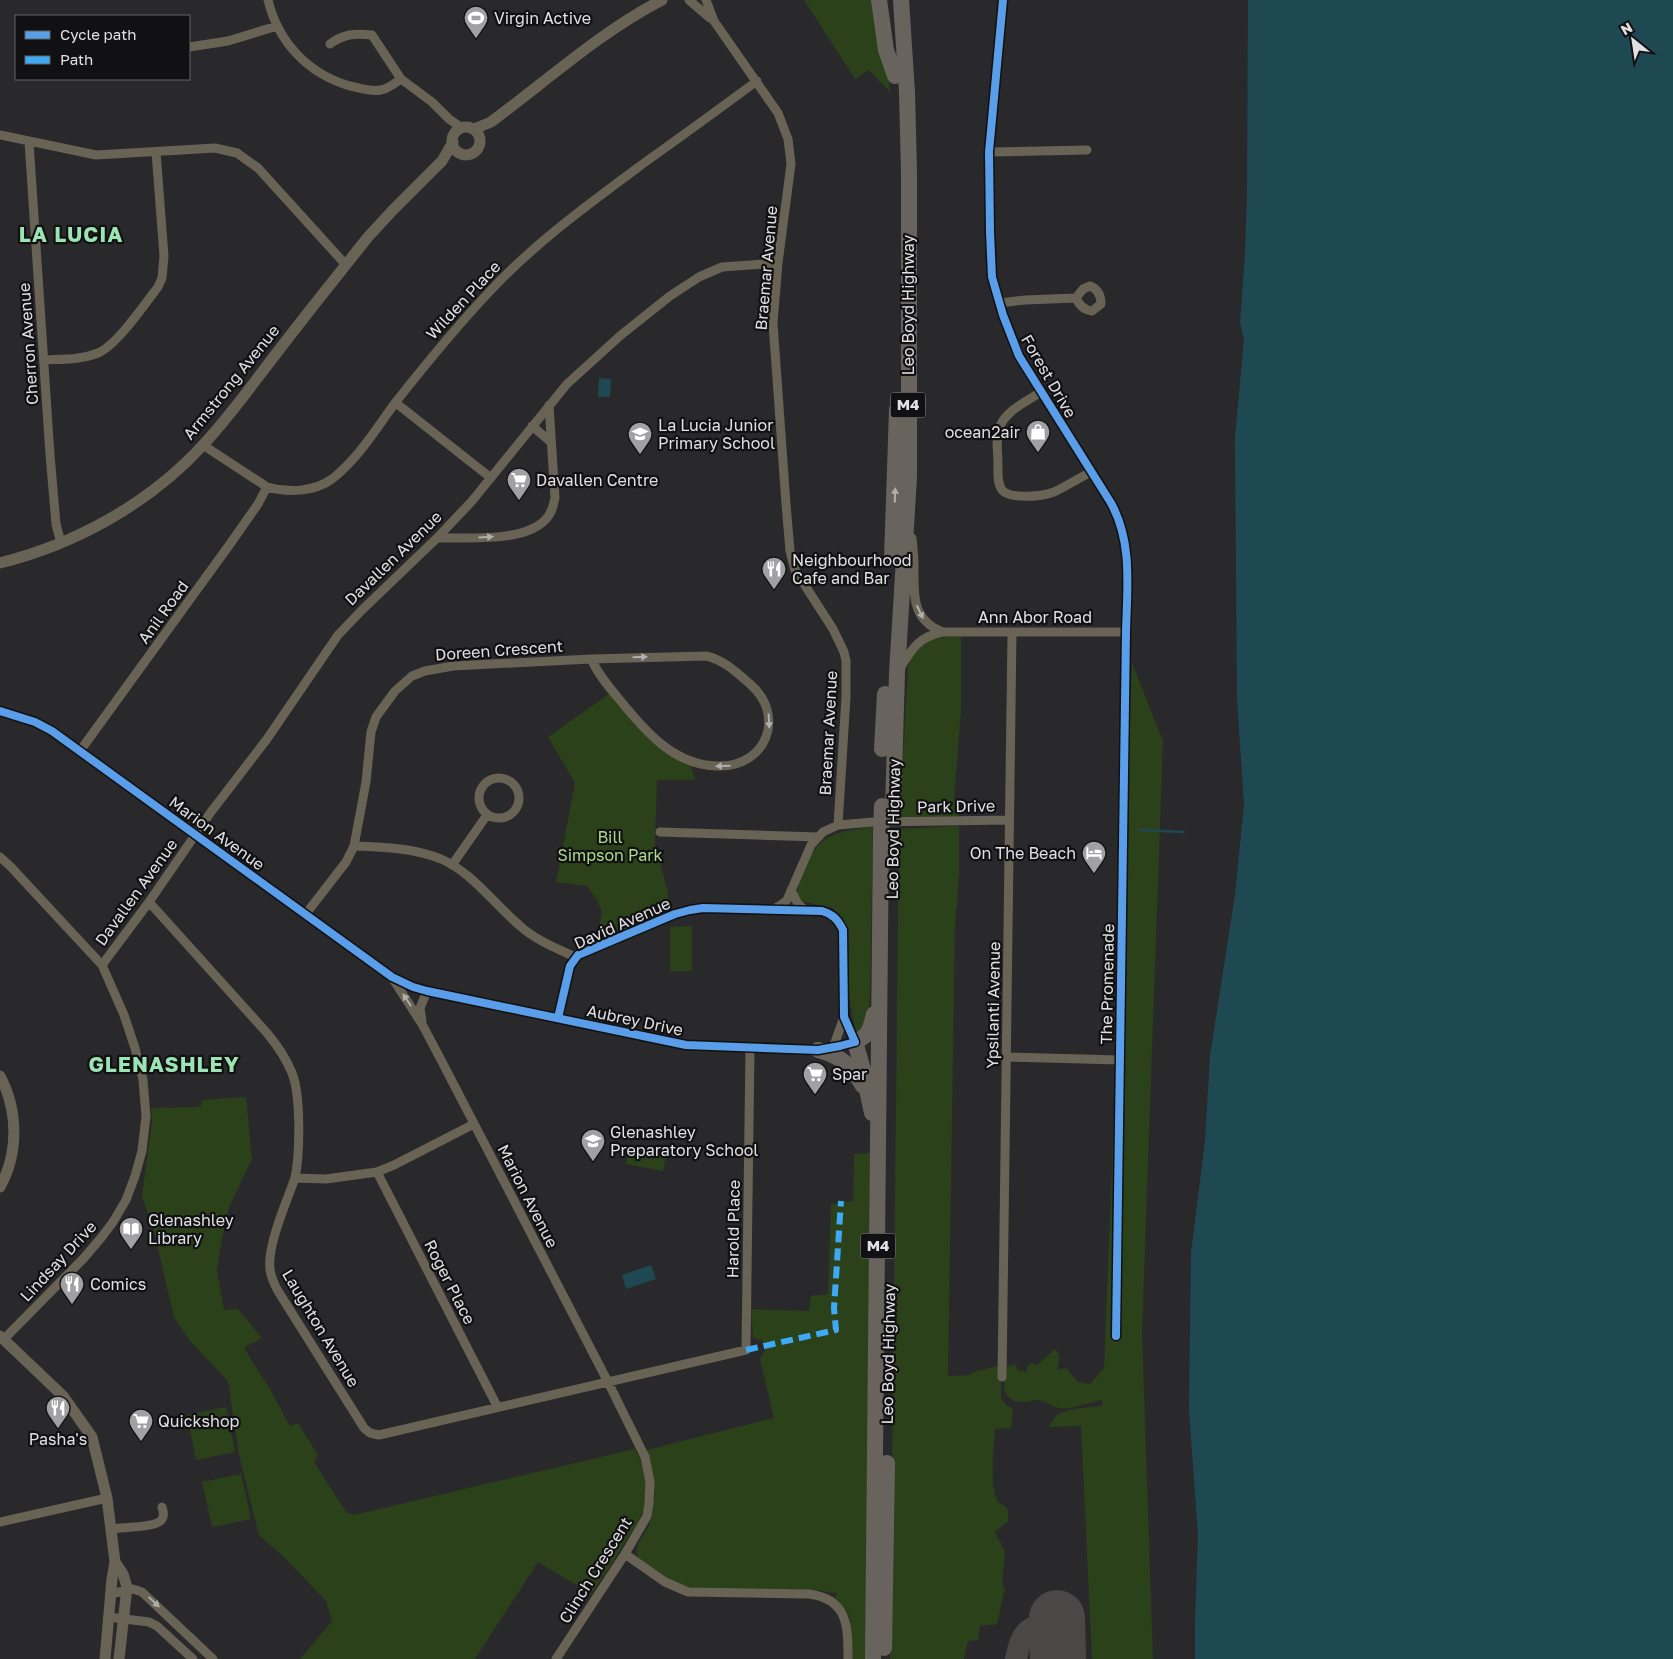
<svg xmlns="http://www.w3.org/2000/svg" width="1673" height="1659" font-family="'Golos Text',sans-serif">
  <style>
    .green { fill: #2b411a }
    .water { fill: #1f4952 }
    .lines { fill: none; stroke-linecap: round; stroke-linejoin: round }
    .stream { stroke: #1f4952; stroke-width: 2.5 }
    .taxiway { stroke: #4a4846; stroke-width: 22 }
    .runway { stroke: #4a4846; stroke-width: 56 }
    .minor { stroke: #696356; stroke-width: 9 }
    .tertiary { stroke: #696356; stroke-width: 11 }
    .motorway { stroke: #68645d; stroke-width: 16 }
    .motorway-bridge { stroke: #68645d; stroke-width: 16 }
    .quiet { stroke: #3fa9f5; stroke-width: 6; stroke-dasharray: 12 6; stroke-linecap: butt }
    .cycleway-casing { stroke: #111113; stroke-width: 11 }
    .cycleway { stroke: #5a9eea; stroke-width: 8 }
    .oneway { fill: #b1afae }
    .oneway2 { fill: #b1afab }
    .labels { text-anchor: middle; stroke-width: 4.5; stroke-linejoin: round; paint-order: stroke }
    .shield { fill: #111113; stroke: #a3a3a5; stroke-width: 1 }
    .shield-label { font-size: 15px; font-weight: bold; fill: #e1e1e4 }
    .poi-label { font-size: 16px; fill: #e1e1e4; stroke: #111113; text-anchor: start }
    .street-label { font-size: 16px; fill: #e1e1e4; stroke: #111113 }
    .park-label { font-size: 16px; fill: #abdc8c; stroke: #111113 }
    .district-label { font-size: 21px; font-weight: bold; letter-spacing: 1px; fill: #9ce4b3; stroke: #111113 }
  </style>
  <rect width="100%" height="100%" fill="#29292b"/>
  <path class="green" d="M804,0h77l9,92 -21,-22 -14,9z
    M946,637h15v74l-7,88h5v17l-60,1 -1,-19 6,-57 4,-75c6,-19 20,-27 38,-29z
    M1132,663l31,78 -21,592 11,326h-61l-11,-233 -32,1c2,-4 5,-10 10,-13 12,-6 30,-7 43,-8v-6c-13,2 -29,10 -42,8 -8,-1 -15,-7 -22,-8 -5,0 -11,2 -16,2 -22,-1 -18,-20 -17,-36h4l6,-2 4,7 2,-1 6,3v-7l5,-3 5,2 18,-16 5,6 -3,15 9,-2 12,14 12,2 14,-16z
    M613,691l53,57 25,18 4,14h-38l-2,63 13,50 1,13 -44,24 -29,5c9,-27 7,-26 -9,-49l-31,-4 19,-99 -27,-46z
    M959,826v48l-4,52 -7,450 23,-1v-2l30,-8v33l6,8 6,2 -2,20 -16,1c-1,22 -6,50 2,72 12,9 11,3 11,20l-13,11c2,7 8,13 10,20l-3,33 3,3 -8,36 -17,2 -2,14 -10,1 -4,18h-74l9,-830z
    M873,827l-3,172 -3,25 -11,11 -7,-39 -2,-70 -7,-11 -8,-7 -31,-7c-7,-10 -1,-19 3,-29 4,-8 6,-17 12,-24 13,-17 37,-18 57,-21z
    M692,926v45h-22v-44z
    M246,1097l6,62 -23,48 -8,36 -4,27 7,40 14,-1 24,29 -18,10 27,43 19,35 8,-3 20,32 -4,7 32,50 8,3 281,-66c10,19 17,45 6,67 -4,9 -10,17 -16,26 -10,18 -22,35 -34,52l-53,-32 -63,97h-175l32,-38 -6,-20 -40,-42 -27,-24 -20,-80 -11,-74 -38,-40 -16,-24 -20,-86 -12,-35 10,-74 -1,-14 46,-1 4,-1 1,-6z
    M630,1145l37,7 -4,19 -37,-7z
    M870,1153l-1,92 4,60 -5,354h-17l-1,-41 -4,-8 -11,-12 2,-5 -22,-3 -116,-1c-5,-1 -11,-1 -16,-2 -9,-3 -45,-23 -46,-33 -2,-12 10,-21 13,-32 8,-24 4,-48 -3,-72l127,-32 -14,-59 5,-9 -3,-10 -9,-2 -2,-29 58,2 2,-15 17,-2 3,-90 22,-3 1,-47z
    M226,1407l9,45 -39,8 -9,-45z
    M241,1474l10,45 -39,8 -10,-45z"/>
  <path class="water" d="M1248,0h425v1659h-478v-37l3,-87 -9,-125 2,-157 14,-112 5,-85 25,-161 9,-90 -7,-107 -2,-261 9,-98 -4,-16 5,-68 2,-61z
    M599,378l12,1 -1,18h-12z
    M651,1265l5,14 -30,10 -4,-14z"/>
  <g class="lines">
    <path class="stream" d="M1139,830l45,2"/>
    <path class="taxiway" d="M1016,1659c6,-29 12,-34 41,-35"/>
    <path class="runway" d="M1057,1618l1,41"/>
    <path class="minor" d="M268,0c10,42 40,74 82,86 10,2 21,6 31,4 7,-1 14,-7 20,-11l31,23 17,17 13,9
      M689,0l21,18
      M706,0l8,21 64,92 10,26 3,25 -13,99 -5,60 13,181 4,47 5,19 38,59 11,23 2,9v36l-8,128
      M1003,0l-14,152 1,80 2,45 11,38 16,41 92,147c22,40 16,85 15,129l-10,704
      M330,44c13,-10 25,-11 42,-9l29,44
      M189,47l39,-6 49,-15
      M0,135l96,20 119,-7 22,5 21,15 88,97
      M29,142l21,313 6,69 5,19
      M989,152l98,-2
      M1000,303l25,-3 51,-2 7,-9 7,-3c8,3 11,9 11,18l-9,7c-8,-1 -13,-6 -16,-13
      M44,360c17,-1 37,0 54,-7 19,-8 46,-48 60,-66l4,-9 2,-22 -8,-104
      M1041,392c-14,9 -34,18 -41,34 -5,11 -2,27 -2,38 0,9 -1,19 4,26 8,10 42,6 52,2 13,-6 25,-14 37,-20
      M396,403l95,75
      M532,426l19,16
      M203,445l64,42c21,6 47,5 65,-8 26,-20 44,-50 63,-76 30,-38 61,-76 95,-112 46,-49 100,-88 154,-128 38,-27 75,-54 113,-82
      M437,538c30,-1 88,5 109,-19 6,-6 7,-13 9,-21l-6,-93
      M912,538c1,9 2,19 2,28 0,28 -3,54 29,66
      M900,668c13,-21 19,-31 43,-36h183
      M0,711l35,11 17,9 340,246 21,10 14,4 259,54 132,5 22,-4 15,-4 -11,-25 -1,-87c-5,-10 -10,-16 -21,-19l-119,-3 -13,2 -15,4 -97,41 -8,11 -12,52
      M80,751l150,-207 28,-40 9,-17
      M479 798a20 20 0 1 1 40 0a20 20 0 1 1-40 0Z
      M660,832l158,5
      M354,846c29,1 60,2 87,13 32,14 52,44 78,66 16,15 37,23 56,32
      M0,857l10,9 92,99 22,50 11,33 8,32 3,36 -4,35 -7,25 -9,24 -13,22 -12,16 -18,21 -79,80
      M452,865l35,-50
      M791,890l7,14 8,7
      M149,902l118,131c10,12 19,25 25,40 9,22 8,81 3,105 -8,23 -28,67 -25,91 1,8 4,15 8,22l86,137 6,5 9,2 367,-85 4,-302
      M772,910l9,-5 6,-5 24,-55 12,-13 15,-7 35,-3 136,-2
      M305,915l41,-53 8,-16 12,-64 5,-50 5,-15 19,-26 17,-15 13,-5 28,-5 138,-7 115,-3c18,4 30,16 44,28 36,31 17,82 -30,82 -45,1 -75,-35 -101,-67 -11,-13 -21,-25 -28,-40
      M102,965l47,-63 62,-90 56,-73 71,-104 24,-25 75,-72 35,-37 95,-117 54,-49 49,-39 29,-19 23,-10 56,-4
      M393,979l29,45 18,34 168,324 37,75 5,25 -1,22 -2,12 -22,38 -69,105
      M422,1021l-2,-13 7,-17
      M833,1048l11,-31
      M1007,1057l113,3
      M377,1172l120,234
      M295,1178l31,1 51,-7 17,-7 80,-41
      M1002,1377l10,-745
      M0,1522l107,-24
      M111,1529c10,-2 47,-1 51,-10 3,-4 1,-8 0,-12
      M625,1554l40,28 23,10 121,2c39,5 39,32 39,65
      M110,1594l23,-5 9,3 71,67
      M108,1617l41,5 8,4 36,33"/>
    <path class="tertiary" d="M452 141a14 14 0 1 1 28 0a14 14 0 1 1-28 0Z
      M474,129l17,-7c54,-40 112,-92 171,-122
      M0,563c76,-19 150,-60 203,-118 28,-30 51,-63 76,-95 29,-38 59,-75 89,-113l24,-26 50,-50 11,-19
      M0,1076c18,34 19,77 0,111
      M0,1336l63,60 29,41 15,61 8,64 -3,17 -7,80
      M115,1562l8,12 4,13 -8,72"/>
    <path class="motorway" d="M879,0l7,50 9,26
      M892,559l5,-150
      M882,749l3,-55
      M893,809l4,-136 12,-196v-305l-2,-80 -6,-92
      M818,1050c23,6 33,15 45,36
      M872,1113l-10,-47 -7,-24c15,-7 15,-12 19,-28
      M884,1648l3,-185
      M873,1659l8,-826"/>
    <path class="motorway-bridge" d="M881,833l1,-27"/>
    <path class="quiet" d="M746,1350l90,-20 -2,-22 7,-107"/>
    <defs>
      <path id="cycleway" d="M1003,0l-14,152 1,80 2,45 11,38 16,41 92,147c22,40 16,85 15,129l-10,704
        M0,711l35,11 17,9 340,246 21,10 14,4 259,54 132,5 22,-4 15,-4 -11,-25 -1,-87c-5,-10 -10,-16 -21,-19l-119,-3 -13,2 -15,4 -97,41 -8,11 -12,52"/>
    </defs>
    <use href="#cycleway" class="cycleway-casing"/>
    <use href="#cycleway" class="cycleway"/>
  </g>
  <defs><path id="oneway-solid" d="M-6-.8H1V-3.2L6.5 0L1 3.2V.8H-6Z" transform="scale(1.25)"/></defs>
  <use class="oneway" href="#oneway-solid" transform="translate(895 495) rotate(-88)"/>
  <g class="oneway2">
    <use href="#oneway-solid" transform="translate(486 537) rotate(-3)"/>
    <use href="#oneway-solid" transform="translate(920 612) rotate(65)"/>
    <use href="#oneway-solid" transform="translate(640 657) rotate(-2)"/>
    <use href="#oneway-solid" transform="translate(769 721) rotate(87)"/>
    <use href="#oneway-solid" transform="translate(723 766) rotate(178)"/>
    <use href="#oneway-solid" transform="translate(407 1000) rotate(-123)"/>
    <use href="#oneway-solid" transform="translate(154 1602) rotate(43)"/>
  </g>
  <defs>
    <symbol id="stadium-pin" viewBox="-11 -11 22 30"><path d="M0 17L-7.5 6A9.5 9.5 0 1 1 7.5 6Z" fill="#a1a1a3" stroke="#111113"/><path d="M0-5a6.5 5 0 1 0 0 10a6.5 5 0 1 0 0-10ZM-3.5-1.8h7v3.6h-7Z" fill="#fff"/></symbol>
    <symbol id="shop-pin" viewBox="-11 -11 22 30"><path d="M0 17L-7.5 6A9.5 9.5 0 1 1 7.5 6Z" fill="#a1a1a3" stroke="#111113"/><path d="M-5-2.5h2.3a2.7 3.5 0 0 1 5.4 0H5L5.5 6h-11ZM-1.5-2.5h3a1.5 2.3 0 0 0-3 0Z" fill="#fff"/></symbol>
    <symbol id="school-pin" viewBox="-11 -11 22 30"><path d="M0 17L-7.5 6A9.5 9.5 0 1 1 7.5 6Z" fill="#a1a1a3" stroke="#111113"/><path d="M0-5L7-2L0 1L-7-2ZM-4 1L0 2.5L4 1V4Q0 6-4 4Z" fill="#fff"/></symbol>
    <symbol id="supermarket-pin" viewBox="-11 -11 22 30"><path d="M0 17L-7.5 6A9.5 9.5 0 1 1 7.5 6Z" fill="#a1a1a3" stroke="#111113"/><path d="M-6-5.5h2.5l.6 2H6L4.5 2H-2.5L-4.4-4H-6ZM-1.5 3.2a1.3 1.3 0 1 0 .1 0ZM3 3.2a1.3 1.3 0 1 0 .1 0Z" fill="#fff"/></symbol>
    <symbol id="restaurant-pin" viewBox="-11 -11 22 30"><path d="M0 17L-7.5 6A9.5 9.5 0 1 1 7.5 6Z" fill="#a1a1a3" stroke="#111113"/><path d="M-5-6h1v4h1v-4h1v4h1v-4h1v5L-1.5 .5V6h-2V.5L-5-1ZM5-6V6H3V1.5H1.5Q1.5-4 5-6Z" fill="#fff"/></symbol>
    <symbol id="hotel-pin" viewBox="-11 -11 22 30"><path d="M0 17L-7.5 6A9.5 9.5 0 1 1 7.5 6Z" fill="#a1a1a3" stroke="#111113"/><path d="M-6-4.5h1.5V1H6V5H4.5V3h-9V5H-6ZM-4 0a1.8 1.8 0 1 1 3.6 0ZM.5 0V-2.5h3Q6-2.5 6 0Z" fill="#fff"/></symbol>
    <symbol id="library-pin" viewBox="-11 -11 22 30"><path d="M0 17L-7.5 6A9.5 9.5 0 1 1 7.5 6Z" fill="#a1a1a3" stroke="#111113"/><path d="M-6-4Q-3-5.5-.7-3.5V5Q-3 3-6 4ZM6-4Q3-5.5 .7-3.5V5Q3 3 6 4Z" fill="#fff"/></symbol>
  </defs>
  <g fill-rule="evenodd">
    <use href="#stadium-pin" x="462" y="4" width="28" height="38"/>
    <use href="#shop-pin" x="1024" y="418" width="28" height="38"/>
    <use href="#school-pin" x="626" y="420" width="28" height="38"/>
    <use href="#supermarket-pin" x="505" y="466" width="28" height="38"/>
    <use href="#restaurant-pin" x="760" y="555" width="28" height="38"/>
    <use href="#hotel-pin" x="1080" y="839" width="28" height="38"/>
    <use href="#supermarket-pin" x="801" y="1060" width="28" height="38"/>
    <use href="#school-pin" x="579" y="1127" width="28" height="38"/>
    <use href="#library-pin" x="117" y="1215" width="28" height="38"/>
    <use href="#restaurant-pin" x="58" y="1270" width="28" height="38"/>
    <use href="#restaurant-pin" x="44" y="1394" width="28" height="38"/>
    <use href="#supermarket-pin" x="127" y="1407" width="28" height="38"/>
  </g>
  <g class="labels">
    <g class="shield">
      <rect x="890.5" y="392.5" width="35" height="25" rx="4"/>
      <rect x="860.5" y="1233.5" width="35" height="25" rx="4"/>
    </g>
    <g class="shield-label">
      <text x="908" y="410">M4</text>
      <text x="878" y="1251">M4</text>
    </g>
    <g class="poi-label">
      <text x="494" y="24">Virgin Active</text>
      <text x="658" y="431">La Lucia Junior<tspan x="658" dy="18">Primary School</tspan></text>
      <text x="1020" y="438" text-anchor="end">ocean2air</text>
      <text x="536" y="486">Davallen Centre</text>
      <text x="792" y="566">Neighbourhood<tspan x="792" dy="18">Cafe and Bar</tspan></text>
      <text x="1076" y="859" text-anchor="end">On The Beach</text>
      <text x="832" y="1080">Spar</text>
      <text x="610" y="1138">Glenashley<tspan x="610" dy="18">Preparatory School</tspan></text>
      <text x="148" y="1226">Glenashley<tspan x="148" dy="18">Library</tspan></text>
      <text x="90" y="1290">Comics</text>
      <text x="158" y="1427">Quickshop</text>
      <text x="58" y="1445" text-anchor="middle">Pasha's</text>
    </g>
    <g class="street-label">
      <text transform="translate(766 268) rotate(-85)" y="6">Braemar Avenue</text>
      <text transform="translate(463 300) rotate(-47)" y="6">Wilden Place</text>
      <text transform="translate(908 305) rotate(-90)" y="6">Leo Boyd Highway</text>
      <text transform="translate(28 344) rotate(-94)" y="6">Cherron Avenue</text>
      <text transform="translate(1049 376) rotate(60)" y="6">Forest Drive</text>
      <text transform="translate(231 382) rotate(-51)" y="6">Armstrong Avenue</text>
      <text transform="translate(393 558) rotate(-44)" y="6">Davallen Avenue</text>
      <text transform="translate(163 612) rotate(-54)" y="6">Anil Road</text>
      <text x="1035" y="623">Ann Abor Road</text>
      <text transform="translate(499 650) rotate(-4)" y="6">Doreen Crescent</text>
      <text transform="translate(828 733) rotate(-87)" y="6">Braemar Avenue</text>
      <text transform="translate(956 806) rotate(-1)" y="6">Park Drive</text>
      <text transform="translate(893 829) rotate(-89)" y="6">Leo Boyd Highway</text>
      <text transform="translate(217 833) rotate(36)" y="6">Marion Avenue</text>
      <text transform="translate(136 892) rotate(-54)" y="6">Davallen Avenue</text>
      <text transform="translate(622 923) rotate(-24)" y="6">David Avenue</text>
      <text transform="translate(1107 984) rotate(-89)" y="6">The Promenade</text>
      <text transform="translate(993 1005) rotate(-89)" y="6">Ypsilanti Avenue</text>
      <text transform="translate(635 1020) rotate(12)" y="6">Aubrey Drive</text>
      <text transform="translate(528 1196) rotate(63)" y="6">Marion Avenue</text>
      <text transform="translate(733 1229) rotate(-89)" y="6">Harold Place</text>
      <text transform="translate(58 1261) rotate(-47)" y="6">Lindsay Drive</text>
      <text transform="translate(450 1282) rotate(63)" y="6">Roger Place</text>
      <text transform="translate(321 1328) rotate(59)" y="6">Laughton Avenue</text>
      <text transform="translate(888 1354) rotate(-89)" y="6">Leo Boyd Highway</text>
      <text transform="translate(595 1570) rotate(-58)" y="6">Clinch Crescent</text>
    </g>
    <g class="park-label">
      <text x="610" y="843">Bill<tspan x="610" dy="18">Simpson Park</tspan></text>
    </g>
    <g class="district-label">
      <text x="71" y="242">LA LUCIA</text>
      <text x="164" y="1072">GLENASHLEY</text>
    </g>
  </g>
  <rect x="15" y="15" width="175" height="65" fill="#111113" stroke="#646467"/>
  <rect x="25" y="31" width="25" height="8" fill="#5a9eea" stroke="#646467"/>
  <text x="60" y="40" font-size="15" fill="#e1e1e4">Cycle path</text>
  <rect x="25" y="56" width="25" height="8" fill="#3fa9f5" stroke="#646467"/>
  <text x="60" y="65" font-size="15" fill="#e1e1e4">Path</text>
  <g transform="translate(1633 40) rotate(330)" stroke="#111113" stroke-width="4" paint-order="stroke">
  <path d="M0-4L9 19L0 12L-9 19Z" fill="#e1e1e4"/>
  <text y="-8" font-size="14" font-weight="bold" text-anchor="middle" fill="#e1e1e4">N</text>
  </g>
</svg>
